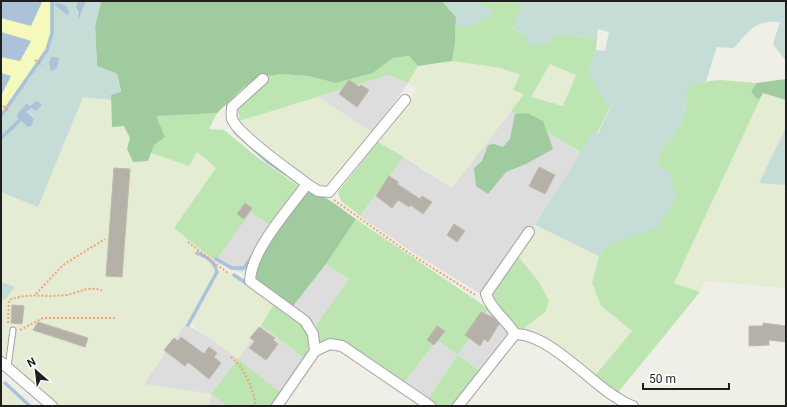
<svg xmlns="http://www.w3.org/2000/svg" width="787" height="407" font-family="Roboto,sans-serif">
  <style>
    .residential { fill: #ddd }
    .farmland { fill: #e4ecd4 }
    .grass { fill: #bde5b1; fill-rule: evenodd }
    .forest { fill: #a0cb9f }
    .wetland { fill: #c5dcd7; fill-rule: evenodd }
    .sand { fill: #f5f9bb }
    .water { fill: #abc2d9 }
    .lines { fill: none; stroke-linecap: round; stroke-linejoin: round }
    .stream { stroke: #abc2d9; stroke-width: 3.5 }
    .building { fill: #b5b1a9; stroke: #c0b9aa }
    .lane-casing { stroke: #a3a3a3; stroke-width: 7 }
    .street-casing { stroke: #a3a3a3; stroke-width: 12 }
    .path { stroke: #eea479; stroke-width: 2; stroke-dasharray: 2 2; stroke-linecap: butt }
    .lane { stroke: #fff; stroke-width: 5 }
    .street { stroke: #fff; stroke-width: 10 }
  </style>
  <rect width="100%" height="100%" fill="#efefe7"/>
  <path class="residential" d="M389,75l19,8 -35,50 -55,-36z
    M511,111l70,41 -50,79 -49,64 -70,-43 -52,-36 44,-59 48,31z
    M251,211l20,15 -28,47 -14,-4 -14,-8z
    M326,264l23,15 -33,46 -23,-19z
    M489,309l18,20v8l-26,35 -23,-17 -31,45 -24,-16 34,-44 21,15z
    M184,323l26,15 28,21 23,-34 43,33 -23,35 -70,1 16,12h-18l2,-12 -68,-10z"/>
  <path class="farmland" d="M1,1h100l-6,25 26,66 -10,3 1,31h12l6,12 -3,11 21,12 3,-8 38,13 7,-14 20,17 -41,59 25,20 -2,3 24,21 6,-1 17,11 29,22 -36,55 -28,-21 -11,-6 -7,-9 1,-7 16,-26 -65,94 67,10 -2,12h-165l-43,-37z
    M452,61l49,7 19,8 4,18 -72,94 -38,-26 -36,-20 25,-32 14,-22 -9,-5 10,-17z
    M550,64l26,11 -13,31 -32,-8z
    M763,93l23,7v27l-27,56 27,2v103l-81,-7 -5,11 -26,-9z
    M318,97l55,36 -46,53h-10l-78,-65z
    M535,225l64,31 -7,27 9,23 31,25 -39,47 -62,-46 -8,-3 22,-17 -28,-57z
    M1,383l27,23h-27z"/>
  <path class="grass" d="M481,1h37l3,8 -8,20 33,15 10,-10 41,4 -1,12 -9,20 24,35 -14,29 -3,-2 -13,20 -70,-41 13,-17 -11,-4 7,-15 -19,-7 -49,-7 3,-18 1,-17h15zM550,64l26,11 -13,31 -32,-9z
    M409,56l9,10 -10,17 -19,-8 -150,46 -1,-14 32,-32 12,-1 26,2 28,7 37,-10 20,-15z
    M720,80l37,3 -6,8 12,2 -89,190 26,9 -84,103 -23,-17 39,-47 -31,-25 -9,-23 7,-27 8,-9 12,-6 39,-75 1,-14 23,-28 7,-38 10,-4z
    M217,113l-8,16 15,1 34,28 42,29 -29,39 -20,-14 -36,49 -41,-33 42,-60 -19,-16 -8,14 -38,-13 3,-8 2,-30z
    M378,142l26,15 -44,59 -19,-15 -3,-9z
    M356,219l133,90 -31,46 23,17 -26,34h-20l-8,-6 31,-45 -21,-15 -34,44 -58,-42 -13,-4 -13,7 -3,-20 33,-46 -23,-15z
    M517,255l22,27 10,19 -4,11 -22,17c-16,-3 -25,-22 -33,-34z
    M274,304c20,14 48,27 30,54l-43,-33z
    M238,359l43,34 -9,13h-45l-16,-12z"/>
  <path class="forest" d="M101,1h341l14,16 -1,26 -3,18 -34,5 -9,-10 -16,2 -20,15 -37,10 -28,-7 -26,-2 -23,3 -16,11 -26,25 -61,3 9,21 -11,8 -6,16 -15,1 -6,-13 3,-11 -6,-12 -12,1 -1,-32 10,-4 -4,-17 -20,-8 -2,-40z
    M786,79v21l-23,-7 -4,6 -3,-1 -5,-7 6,-8z
    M527,113l16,8 10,28 -27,15 -20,8 -18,22 -12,-8 -2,-18 8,-7 6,-16 6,-1 9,3 7,-8 5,-25z
    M306,192c19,1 35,17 50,27l-30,45 -33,42 -36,-26 -2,-9 6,-16z"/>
  <path class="wetland" d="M52,1h26l-2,6 2,11 8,-17h15l-6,25 2,40 20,8 4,18 -10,3v5l-28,-3 -45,110 -37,-15v-76l46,-66 5,-17zM37,102l-11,10 2,15 -10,-9z
    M442,1h39l-1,3 13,6 -1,5 -21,11h-15v-9z
    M518,1h268v60l-13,-17 7,-22c-25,-2 -30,8 -46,26l-17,-1 -11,34 -7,1 -10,4 -7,38 -23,28 -1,14 13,7 5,25 -18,29 -39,14 -12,6 -8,9 -64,-31 59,-94 4,3 13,-28 -6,-2 -18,-34 9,-20 9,1 4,-19 -11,-3 -1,9 -41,-4 -10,10h-18l-3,-10 -12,-5 8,-20z
    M786,127v58l-27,-2z
    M1,282l14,5 -10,13 -4,-1z"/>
  <path class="sand" d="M40,1h12v32l-5,17 -46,66v-20l10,-20 -10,-3v-16l19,4 11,-21 -30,-8v-14l30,8 11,-24z"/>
  <path class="water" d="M1,1h39l2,1 -11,24 -30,-8z
    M78,1h8l-8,19v-8l-2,-5z
    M58,3l7,2 5,7 -3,3 -13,-11z
    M1,32l30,9 -11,20 -19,-4z
    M51,57l8,1 -2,10 -6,3 -2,-8z
    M1,73l10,3 -10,20z
    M37,101l5,4 -6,6 -5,-3 -5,4 8,7 -2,6 -4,2 -10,-9 -1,-4 9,-10 4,2z"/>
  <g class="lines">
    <path class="stream" d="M1,116l46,-66 5,-17v-32
      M235,132l32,29 19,13
      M1,138l19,-18
      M216,259l16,9h12l9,-13
      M234,275l15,10
      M188,325l29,-53c-2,-10 -11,-16 -20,-19
      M5,383l25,23"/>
  </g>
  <path class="building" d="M349,80l10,7 2,-2 8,5 -12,17 -18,-13z
    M539,167l16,8 -10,19 -16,-8z
    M114,168l16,1 -8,108 -16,-1z
    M389,176l9,6 -1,2 23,15 2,-3 10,6 -9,12 -12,-9 -2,2 -11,-7 -6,8 -16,-12z
    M245,203l7,5 -8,11 -7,-5z
    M454,224l11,7 -8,11 -10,-7z
    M12,305l12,1 -2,18 -11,-1z
    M481,312l13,6 5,6 -11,18 -4,-3 -4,7 -15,-11z
    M38,322l50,16 -3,9 -52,-17z
    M763,323l23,3v16l-17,-2v5l-20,1v-20h14z
    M437,326l8,5 -11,14 -7,-5z
    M259,327l16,11 -2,2 5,4 -12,16 -17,-12 6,-7 -5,-3z
    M181,337l23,17 5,-7 8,6 -3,4 7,6 -12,16 -21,-17 -3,4 -21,-16 10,-12 4,3z"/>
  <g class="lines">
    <defs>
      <path id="lane" d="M8,367l5,-37"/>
      <path id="street" d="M263,79l-31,28c0,4 -1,9 0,12 6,16 60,53 75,65
        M515,334c33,0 71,44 99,62 7,4 11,8 19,10
        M315,351l-2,-17 -8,-13 -55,-40c1,-31 39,-72 57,-97l11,7 11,1 76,-92
        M1,362l51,44
        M277,406l38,-55 15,-7 12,2 88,60
        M458,406l57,-72c-9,-15 -24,-24 -29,-40l43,-62"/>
    </defs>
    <use href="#lane" class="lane-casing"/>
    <use href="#street" class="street-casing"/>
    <path class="path" d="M35,60l7,5
      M3,106l7,5
      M334,200l75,53 68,43
      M188,242l41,32
      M36,294l27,-29 42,-26
      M8,323l1,-23c22,-8 34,-2 56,-5 17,-2 17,-9 37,-5
      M20,330l23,-12h73
      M231,357c14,11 22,32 25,49"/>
    <use href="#lane" class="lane"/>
    <use href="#street" class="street"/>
  </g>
  <rect width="787" height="407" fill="none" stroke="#1f1f1f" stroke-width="4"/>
  <g transform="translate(36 371) rotate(332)" stroke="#ffffff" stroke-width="3" paint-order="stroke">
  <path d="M0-3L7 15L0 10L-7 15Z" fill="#1f1f1f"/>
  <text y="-6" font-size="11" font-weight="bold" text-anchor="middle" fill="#1f1f1f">N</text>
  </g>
  <path d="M643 383v6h86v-6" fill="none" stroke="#1f1f1f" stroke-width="2"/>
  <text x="649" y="383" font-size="12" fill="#1f1f1f" stroke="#ffffff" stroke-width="3" paint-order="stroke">50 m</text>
</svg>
